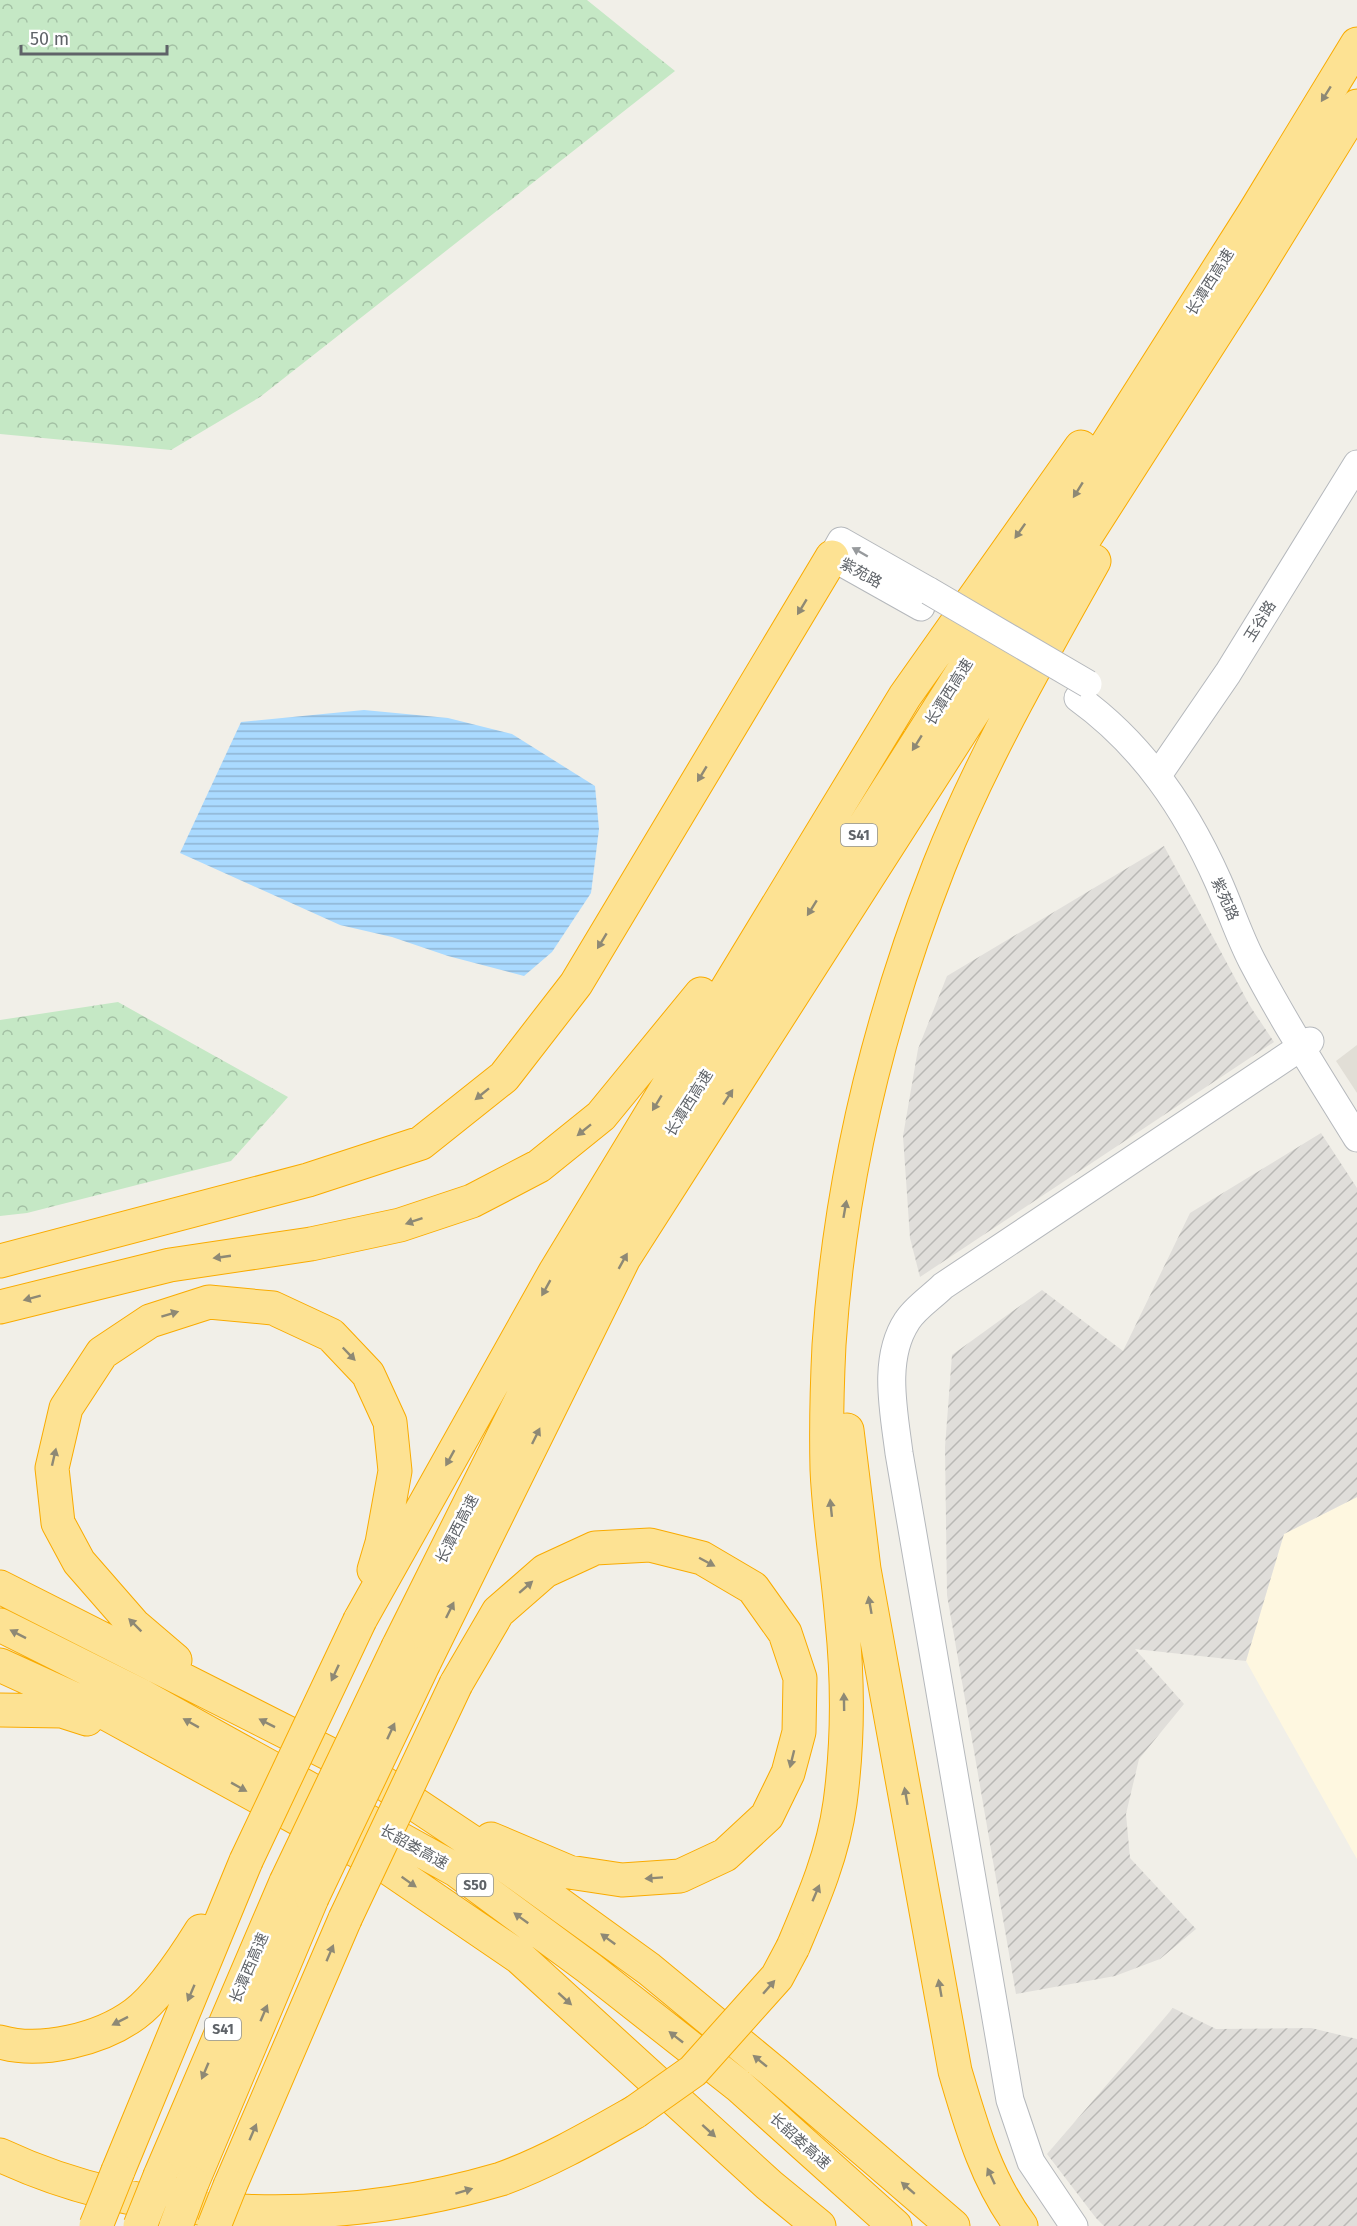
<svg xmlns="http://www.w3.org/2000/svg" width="1357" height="2226" font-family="'Fira Sans','Noto Sans SC',sans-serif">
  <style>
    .commercial { fill: #fef7e0 }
    .industrial { fill: url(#industrial-furrows) }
    .education { fill: #e1ded6 }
    .forest { fill: url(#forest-crowns) }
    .water { fill: url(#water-rules) }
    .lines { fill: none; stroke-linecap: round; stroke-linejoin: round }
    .minor-casing { stroke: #b5b8bc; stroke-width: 29 }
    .highway-casing { stroke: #f9ab00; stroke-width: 35 }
    .minor { stroke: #fff; stroke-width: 27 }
    .highway { stroke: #fde293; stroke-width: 33 }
    .minor-bridge-casing { stroke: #b5b8bc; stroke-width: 29; stroke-linecap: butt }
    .highway-bridge-casing { stroke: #f9ab00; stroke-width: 35; stroke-linecap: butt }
    .minor-bridge { stroke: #fff; stroke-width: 27 }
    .highway-bridge { stroke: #fde293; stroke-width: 33 }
    .oneway { fill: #8e8975 }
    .oneway2 { fill: #979a9d }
    .labels { text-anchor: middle; stroke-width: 5; stroke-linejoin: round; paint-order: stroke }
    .shield { fill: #fff; stroke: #8f9295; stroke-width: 1.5 }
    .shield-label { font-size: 14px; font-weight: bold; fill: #5f6368 }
    .street-label { font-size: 15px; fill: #5f6368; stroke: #fff }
  </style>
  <defs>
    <pattern id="industrial-furrows" width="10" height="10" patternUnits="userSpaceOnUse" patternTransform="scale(1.5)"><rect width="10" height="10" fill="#e0deda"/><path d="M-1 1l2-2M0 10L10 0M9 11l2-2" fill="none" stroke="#b9b8b5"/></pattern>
    <pattern id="forest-crowns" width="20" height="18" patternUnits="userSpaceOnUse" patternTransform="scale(1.5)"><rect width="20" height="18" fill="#c5e8c5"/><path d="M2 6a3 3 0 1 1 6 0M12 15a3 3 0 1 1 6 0" fill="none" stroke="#a3c0a4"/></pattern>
    <pattern id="water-rules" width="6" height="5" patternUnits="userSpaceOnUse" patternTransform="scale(1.5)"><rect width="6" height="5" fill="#aadaff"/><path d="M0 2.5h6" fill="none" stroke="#8eb4d2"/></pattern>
  </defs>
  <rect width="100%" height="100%" fill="#f1efe8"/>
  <path class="commercial" d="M1357,1497v362l-111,-198 38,-127z"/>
  <path class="industrial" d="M1164,846l86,160 24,36 -354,235 -10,-39 -7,-102 15,-87 29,-73z
    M1321,1133l36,55v309l-73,37 -38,127 -111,-12 49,55 -45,55 -13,55 4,44 66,71 -36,30 -45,17 -99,18 -69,-399 -2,-148 7,-92 90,-65 81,61 67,-138z
    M1173,2008l43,21 95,-1 46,11v187h-253l-8,-8 -49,-64z"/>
  <path class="education" d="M1357,1045v48l-21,-32z"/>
  <path class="forest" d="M0,0h587l88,71 -415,326 -89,53 -171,-16z
    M118,1002l170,95 -57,64 -204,52 -27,3v-196z"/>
  <path class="water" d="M364,710l84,8 64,16 83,52 4,43 -8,64 -39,59 -28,24 -76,-20 -56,-19 -52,-12 -160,-72 61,-131z"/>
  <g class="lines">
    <defs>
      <path id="minor" d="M921,607l-89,-50 9,-16 88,50
        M1078,698c65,47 108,111 140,183 12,27 21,55 34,80 32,61 69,119 105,177
        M1158,775l70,-102 129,-209
        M1074,2226l-43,-64 -21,-62 -111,-647c-5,-41 -17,-94 8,-132 8,-13 25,-24 36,-35l367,-245"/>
      <path id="highway" d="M0,1261l308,-81 113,-37 83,-66 72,-93 256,-427
        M0,1307l170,-42 141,-21 89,-19 72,-24 67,-35 62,-50 100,-122
        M847,1430l17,139 91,502c16,54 31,109 66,155
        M0,1587l373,189 114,76 162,117 126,104 178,153
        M360,1620l195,-348 350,-576 176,-249
        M0,1625l140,70 316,175 133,98 150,118 156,140
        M398,1647l201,-403 655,-1031 103,-169
        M175,1660l-41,-35 -55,-63 -21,-39 -6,-55 14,-60 36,-55 48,-32 59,-19 64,6 58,27 37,39 22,48 5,49 -13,72 -8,27
        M424,1663l200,-405 624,-975 109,-177
        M0,1665l107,49 283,155 129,88 250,228 50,41
        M456,1684l42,-72 47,-41 50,-23 55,-3 52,13 51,30 32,45 15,45 -1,54 -11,41 -21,43 -42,39 -45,21 -58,4 -53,-8 -78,-33
        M0,1710l62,1 25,8
        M793,1947c20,-47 40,-93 47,-144 8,-59 8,-123 2,-182 -4,-50 -13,-101 -15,-152 -1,-41 0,-83 2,-124 11,-165 50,-326 110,-479 42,-106 100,-206 155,-305
        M0,2042c41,12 101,-3 135,-28 23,-17 51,-59 66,-83
        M0,2155c151,71 341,71 501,24 47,-17 90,-42 134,-67
        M118,2171l128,-310
        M160,2176l126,-294
        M192,2183l120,-285
        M230,2186l115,-267"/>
    </defs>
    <use href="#minor" class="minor-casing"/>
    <use href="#highway" class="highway-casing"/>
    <use href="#minor" class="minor"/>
    <use href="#highway" class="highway"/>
    <defs>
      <path id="minor-bridge" d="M929,591l159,93"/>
      <path id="highway-bridge" d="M246,1861l114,-241
        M286,1882l112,-235
        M312,1898l112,-235
        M345,1919l111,-235
        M635,2112l58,-41 84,-94 16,-30
        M96,2226l22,-55
        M140,2226l20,-50
        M176,2226l16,-43
        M214,2226l16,-40"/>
    </defs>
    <use href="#minor-bridge" class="minor-bridge-casing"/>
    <use href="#highway-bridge" class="highway-bridge-casing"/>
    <use href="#minor-bridge" class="minor-bridge"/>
    <use href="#highway-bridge" class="highway-bridge"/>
  </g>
  <defs><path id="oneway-solid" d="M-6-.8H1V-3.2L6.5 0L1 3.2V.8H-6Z" transform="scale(1.5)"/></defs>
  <g class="oneway">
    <use href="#oneway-solid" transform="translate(1326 94) rotate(122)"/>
    <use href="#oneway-solid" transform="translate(1078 490) rotate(122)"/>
    <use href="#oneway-solid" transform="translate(1020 531) rotate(125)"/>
    <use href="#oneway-solid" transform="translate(802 607) rotate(121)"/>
    <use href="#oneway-solid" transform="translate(917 743) rotate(122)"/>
    <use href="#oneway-solid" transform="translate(702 774) rotate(121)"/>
    <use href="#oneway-solid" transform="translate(812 908) rotate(122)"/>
    <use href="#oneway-solid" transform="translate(602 941) rotate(121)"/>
    <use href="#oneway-solid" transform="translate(482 1094) rotate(141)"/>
    <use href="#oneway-solid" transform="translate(728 1097) rotate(-57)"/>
    <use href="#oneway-solid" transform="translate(657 1103) rotate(121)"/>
    <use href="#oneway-solid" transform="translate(584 1130) rotate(141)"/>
    <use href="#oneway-solid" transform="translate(845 1209) rotate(-80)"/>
    <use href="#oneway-solid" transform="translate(414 1221) rotate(161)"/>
    <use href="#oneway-solid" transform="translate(222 1257) rotate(172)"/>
    <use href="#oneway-solid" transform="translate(623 1261) rotate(-61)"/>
    <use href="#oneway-solid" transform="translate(546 1288) rotate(119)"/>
    <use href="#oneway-solid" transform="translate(32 1298) rotate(165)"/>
    <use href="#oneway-solid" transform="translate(170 1314) rotate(-17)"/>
    <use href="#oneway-solid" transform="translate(349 1354) rotate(46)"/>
    <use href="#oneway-solid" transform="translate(536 1436) rotate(-64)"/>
    <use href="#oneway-solid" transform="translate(54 1457) rotate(-77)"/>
    <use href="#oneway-solid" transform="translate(450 1458) rotate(119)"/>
    <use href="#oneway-solid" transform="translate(831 1508) rotate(-96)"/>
    <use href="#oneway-solid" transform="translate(707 1562) rotate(28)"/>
    <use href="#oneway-solid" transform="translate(526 1587) rotate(-41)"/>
    <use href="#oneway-solid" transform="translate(870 1605) rotate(-100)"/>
    <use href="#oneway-solid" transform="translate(450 1610) rotate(-64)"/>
    <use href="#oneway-solid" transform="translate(135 1625) rotate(-135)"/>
    <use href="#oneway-solid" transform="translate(18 1634) rotate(-153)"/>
    <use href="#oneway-solid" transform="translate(335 1673) rotate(115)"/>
    <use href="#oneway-solid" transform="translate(844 1702) rotate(-91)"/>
    <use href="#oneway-solid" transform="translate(191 1723) rotate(-151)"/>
    <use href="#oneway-solid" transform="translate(267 1723) rotate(-153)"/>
    <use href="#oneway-solid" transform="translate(391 1731) rotate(-65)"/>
    <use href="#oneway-solid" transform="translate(792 1759) rotate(104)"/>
    <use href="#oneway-solid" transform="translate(239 1787) rotate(29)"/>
    <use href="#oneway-solid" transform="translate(906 1796) rotate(-100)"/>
    <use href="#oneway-solid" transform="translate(654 1878) rotate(176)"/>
    <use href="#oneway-solid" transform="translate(409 1882) rotate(35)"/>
    <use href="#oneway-solid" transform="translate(816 1893) rotate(-67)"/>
    <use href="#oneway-solid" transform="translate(521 1918) rotate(-144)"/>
    <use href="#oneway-solid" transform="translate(608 1939) rotate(-144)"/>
    <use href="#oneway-solid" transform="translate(330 1953) rotate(-67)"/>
    <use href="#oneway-solid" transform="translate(769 1987) rotate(-49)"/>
    <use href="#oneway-solid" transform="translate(940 1988) rotate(-100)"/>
    <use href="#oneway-solid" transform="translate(191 1993) rotate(113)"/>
    <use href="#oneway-solid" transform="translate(565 1999) rotate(42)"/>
    <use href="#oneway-solid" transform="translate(264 2013) rotate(-67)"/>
    <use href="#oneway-solid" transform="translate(120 2021) rotate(153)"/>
    <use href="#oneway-solid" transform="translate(676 2037) rotate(-142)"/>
    <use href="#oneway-solid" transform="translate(760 2061) rotate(-141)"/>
    <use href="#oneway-solid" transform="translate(205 2071) rotate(113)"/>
    <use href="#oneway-solid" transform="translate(709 2131) rotate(42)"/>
    <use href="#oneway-solid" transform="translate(253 2132) rotate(-67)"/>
    <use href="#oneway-solid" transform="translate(991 2176) rotate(-115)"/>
    <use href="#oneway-solid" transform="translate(908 2188) rotate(-139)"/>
    <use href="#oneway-solid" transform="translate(464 2191) rotate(-17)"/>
  </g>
  <use class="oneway2" href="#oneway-solid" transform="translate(860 552) rotate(-150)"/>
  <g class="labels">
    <g class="shield">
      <rect x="841" y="824" width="36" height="22" rx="4.5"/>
      <rect x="457" y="1874" width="36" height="22" rx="4.5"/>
      <rect x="205" y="2018" width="36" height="22" rx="4.5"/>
    </g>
    <g class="shield-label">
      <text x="859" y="840">S41</text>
      <text x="475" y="1890">S50</text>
      <text x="223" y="2034">S41</text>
    </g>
    <g class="street-label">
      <text transform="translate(1210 282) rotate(-58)" y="5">长潭西高速</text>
      <text transform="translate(861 573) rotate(29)" y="5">紫苑路</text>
      <text transform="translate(1260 621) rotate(-58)" y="5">玉谷路</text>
      <text transform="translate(949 692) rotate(-58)" y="5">长潭西高速</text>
      <text transform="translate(1225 899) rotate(66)" y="5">紫苑路</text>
      <text transform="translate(689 1103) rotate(-58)" y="5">长潭西高速</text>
      <text transform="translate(457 1529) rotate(-63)" y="5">长潭西高速</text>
      <text transform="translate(414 1847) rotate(29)" y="5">长韶娄高速</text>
      <text transform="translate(249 1968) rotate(-67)" y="5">长潭西高速</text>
      <text transform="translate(800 2141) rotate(42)" y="5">长韶娄高速</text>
    </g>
  </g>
  <path d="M21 45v9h146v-9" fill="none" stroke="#5f6368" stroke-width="3"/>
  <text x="30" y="45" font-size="18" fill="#5f6368" stroke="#ffffff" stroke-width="4.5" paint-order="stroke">50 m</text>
</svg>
